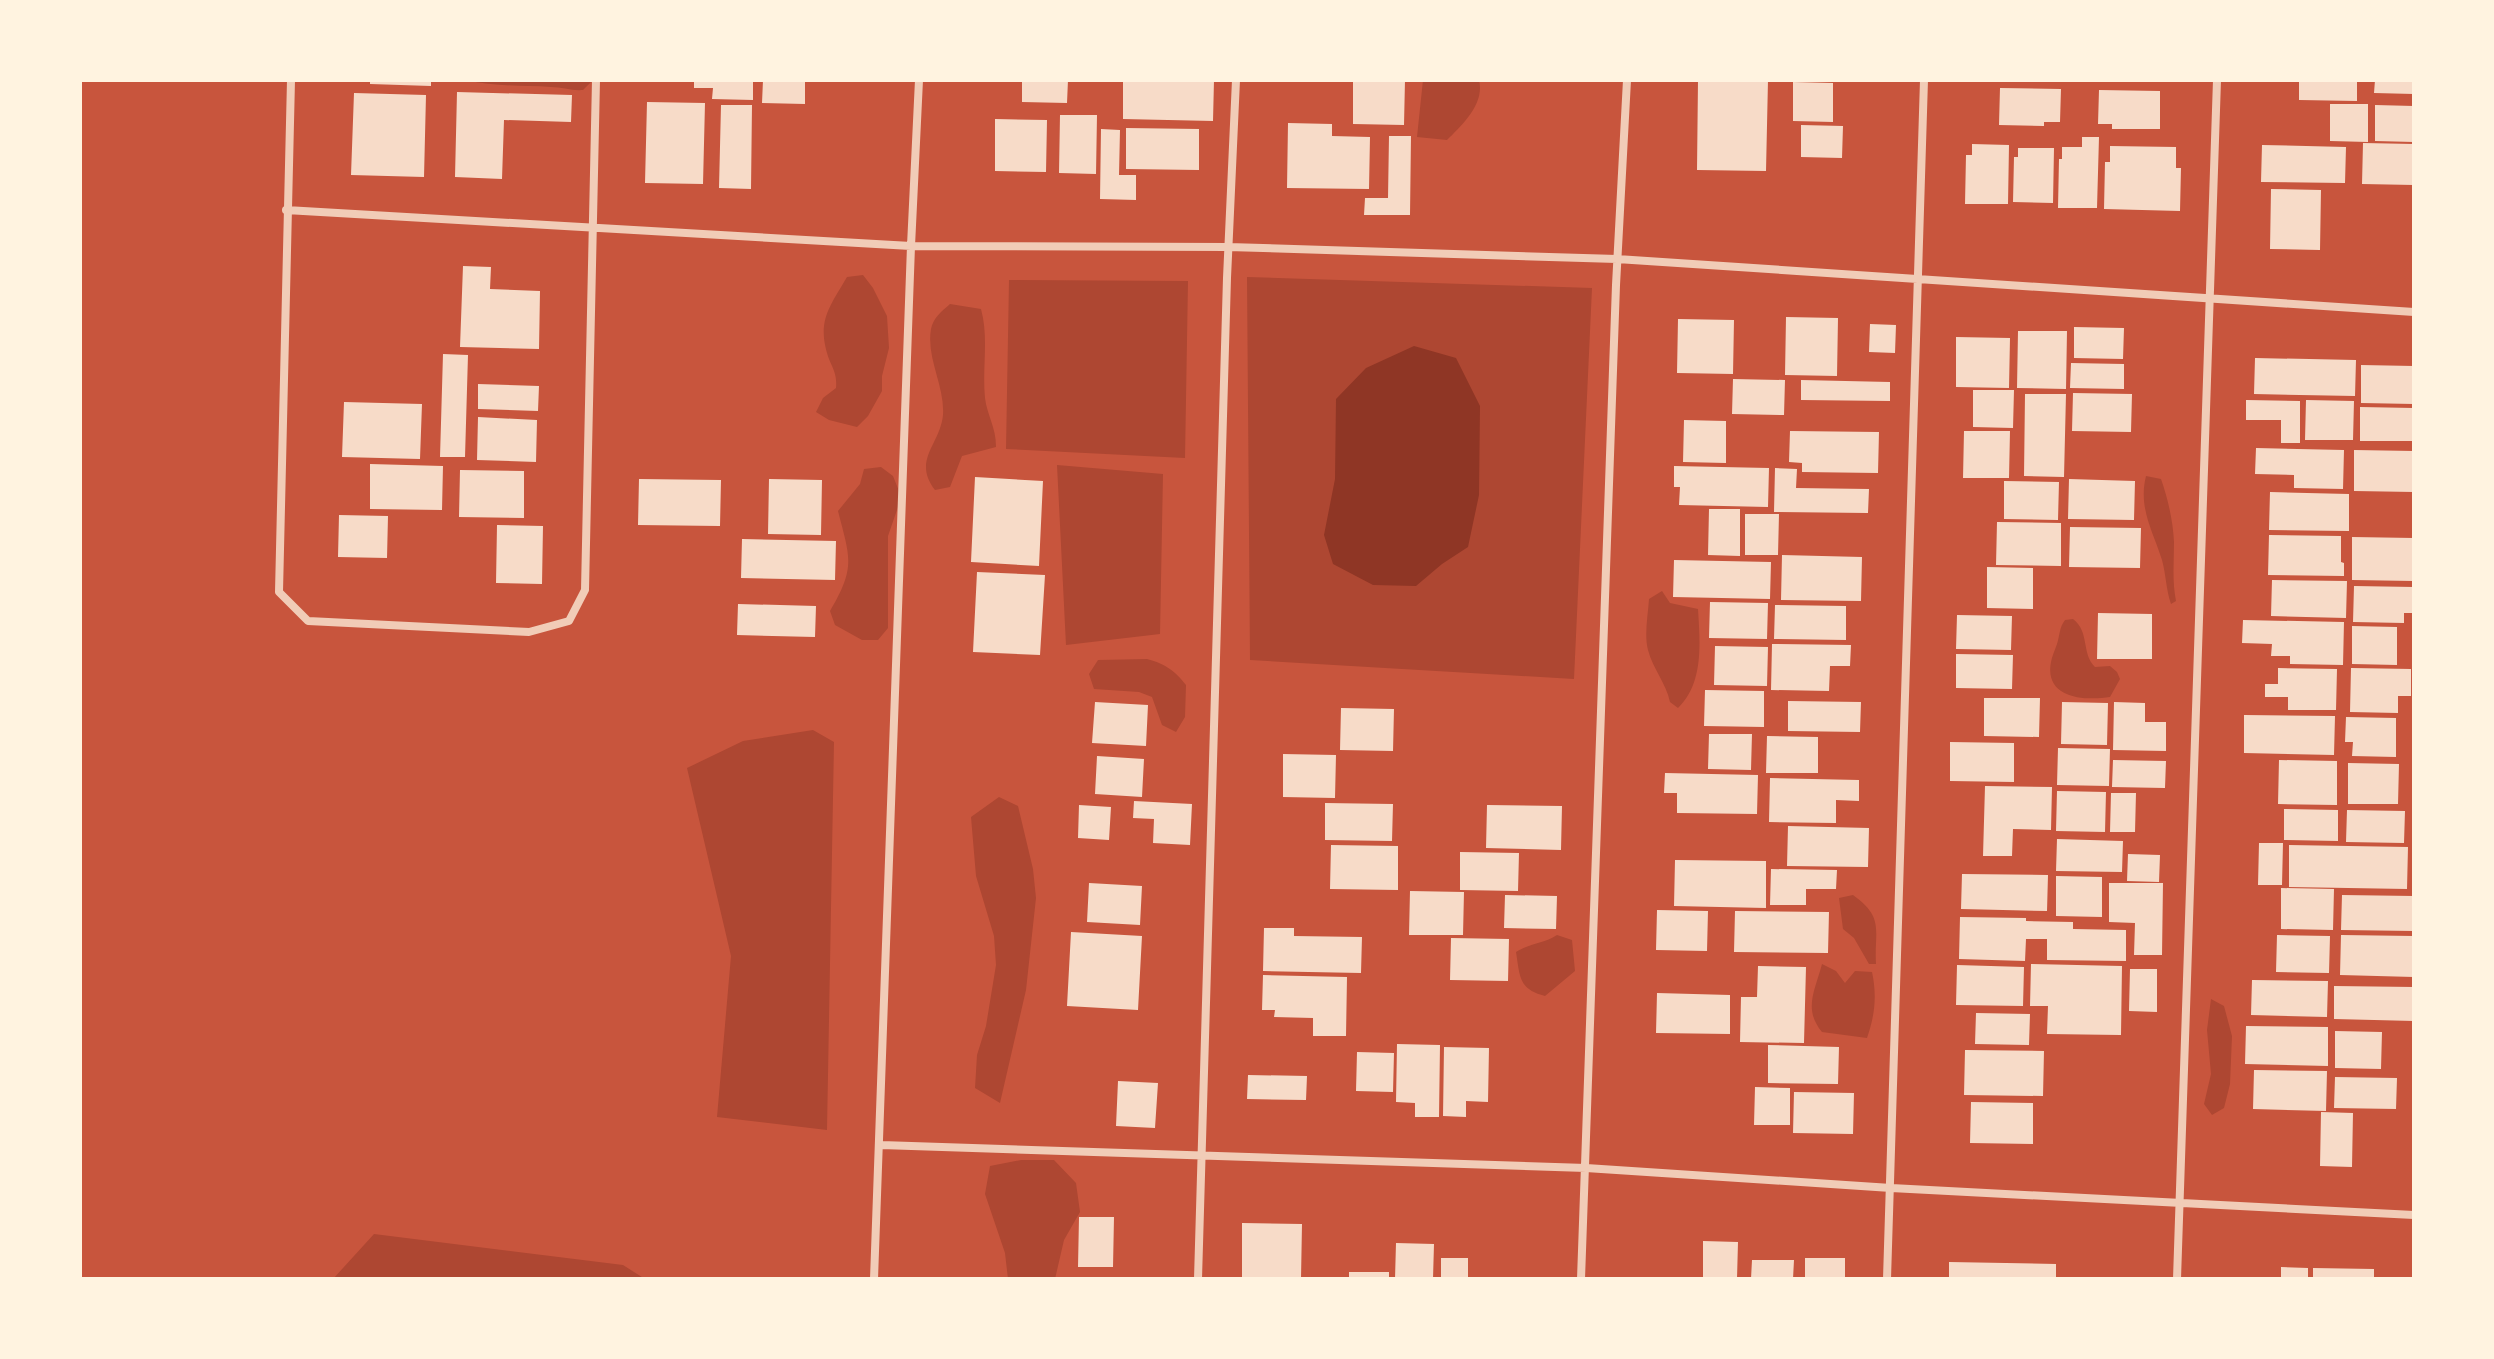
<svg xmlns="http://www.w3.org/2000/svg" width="2494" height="1359" font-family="Overpass,sans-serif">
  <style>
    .green { fill: #ae4732 }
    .water { fill: #8f3625 }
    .building { fill: #f7dbc8 }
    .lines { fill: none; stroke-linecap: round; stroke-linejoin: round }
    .minor { stroke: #f1ccb7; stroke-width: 8 }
  </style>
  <rect width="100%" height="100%" fill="#c8553d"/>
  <path class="green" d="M466,80h127l-10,10c-11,1 -21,-3 -32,-3 -28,-2 -57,0 -85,-7z
    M1423,80h56c6,24 -17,45 -32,60l-30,-3z
    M863,275l10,13 14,28 2,32 -7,28v15l-14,25 -11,11 -28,-7 -13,-8 7,-14 13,-10c1,-13 -2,-17 -7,-29 -13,-37 0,-51 18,-82z
    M1247,277l345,11 -18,391 -324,-19z
    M1009,280l179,1 -3,177 -179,-9z
    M950,304l31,5c8,29 1,59 4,89 2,17 11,29 11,49l-34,9 -12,31 -15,3c-23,-30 5,-45 8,-75 2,-29 -17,-57 -12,-86 2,-11 11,-18 19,-25z
    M1057,465l106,9 -3,160 -94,11z
    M881,467l12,9 6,15 -1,16 -10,29v92l-10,12h-16l-27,-15 -5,-14c26,-44 20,-53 8,-100l22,-27 4,-15z
    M2146,476l15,3c7,20 12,42 13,63 0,20 -2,39 2,59l-5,3c-5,-15 -5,-29 -9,-44 -9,-29 -24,-52 -16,-84z
    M1662,591l8,12 28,6c2,34 6,74 -20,99l-8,-6c-4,-19 -17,-33 -22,-52 -4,-15 0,-35 1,-51z
    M2073,619c17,13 8,34 22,48l15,-1 7,6 3,7 -10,18c-26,4 -66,1 -59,-35 1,-6 4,-12 6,-18 3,-9 2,-16 8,-24z
    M1147,659c19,5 28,12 39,26l-1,32 -9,15 -14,-7 -10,-28 -13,-5 -45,-3 -5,-15 9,-14z
    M813,730l21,12 -7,388 -110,-13 14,-161 -44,-188 56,-27z
    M999,797l19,9 15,63 3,29 -10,92 -26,113 -25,-15 2,-33 9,-29 10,-61 -2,-29 -18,-60 -5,-59z
    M1853,895c32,23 21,35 23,69h-7l-15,-26 -11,-9 -4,-31z
    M1557,935l15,5 3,31 -30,25c-27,-7 -25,-20 -29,-44 14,-9 27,-8 41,-17z
    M1822,964l14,7 9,12 10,-12 17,1c5,23 3,43 -5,66l-45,-6c-19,-23 -7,-41 0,-68z
    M2211,999l13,7 8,30 -2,48 -6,24 -12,7 -8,-11 7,-30 -4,-44z
    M1021,1160h33l22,23 4,29 -16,28 -9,39h-47l-3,-26 -20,-59 5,-28z
    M374,1234l249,31 22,14h-312z"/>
  <path class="water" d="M1414,346l42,12 24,48 -1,89 -11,52 -26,17 -26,22 -43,-1 -40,-21 -9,-29 11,-56 1,-80 30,-31z"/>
  <path class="building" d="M370,80h61v6l-61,-2z
    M694,80h59v20l-41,-1 1,-11h-19z
    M763,80h42v24l-43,-1z
    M1022,80h46l-1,23 -45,-1z
    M1123,80h91l-1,41 -90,-2z
    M1353,80h52l-1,45 -51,-1z
    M1698,80h70l-2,91 -69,-1z
    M2299,80h58v21l-58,-1z
    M2375,80h39v14l-40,-1z
    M1793,82l40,1v39l-40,-1z
    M2000,88l61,1 -1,33h-16v4l-45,-1z
    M2099,90l61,1v38h-48v-5h-14z
    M457,92l115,3 -1,27 -67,-2 -2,59 -47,-2z
    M354,93l72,2 -2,82 -73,-2z
    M647,102l58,1 -2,81 -58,-1z
    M2330,104h38v38l-38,-1z
    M721,105h31l-1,84 -32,-1z
    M2375,105l39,1v36l-39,-1z
    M1060,115h37l-1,59 -37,-1z
    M995,119l52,1 -1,52 -51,-1z
    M1288,123l44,1v12l38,1 -1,52 -82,-1z
    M1801,125l42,1 -1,32 -41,-1z
    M1126,128l73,1v41l-73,-1z
    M1101,129l19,1 -1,45h17v25l-36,-1z
    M1389,136h22l-1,79h-46l1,-17h23z
    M2082,137h17l-2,71h-39l1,-49h3v-12h20z
    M2363,143l51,1v41l-52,-1z
    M1972,144l37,1 -1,59h-43l1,-49h6z
    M2262,145l84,2 -1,36 -84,-1z
    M2110,146l66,1v21h5l-1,43 -76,-2 1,-47h5z
    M2018,148h36l-1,55 -40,-1 1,-45h4z
    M2271,189l50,1 -1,60 -50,-1z
    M463,266l28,1 -1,22 50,2 -1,58 -79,-2z
    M1786,317l52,1 -1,58 -52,-1z
    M1678,319l56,1 -1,54 -56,-1z
    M1870,324l26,1 -1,28 -26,-1z
    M2074,327l50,1 -1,31 -49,-1z
    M2018,331h49l-1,58 -49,-1z
    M1956,337l54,1 -1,50 -53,-1z
    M443,354l25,1 -3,102h-25z
    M2255,358l101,2 -1,36 -101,-2z
    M2071,363l53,1v25l-54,-1z
    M2361,365l53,1v38l-53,-1z
    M1733,379l52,1 -1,35 -52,-1z
    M1801,380l89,2v19l-89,-1z
    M478,384l61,2 -1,25 -60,-2z
    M1973,390h41l-1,38 -40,-1z
    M2073,393l59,1 -1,38 -59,-1z
    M2025,394h41l-2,83 -40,-1z
    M2246,400l54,1v42h-19v-23h-35z
    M2306,400l48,1 -1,39h-48z
    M344,402l78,2 -2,55 -78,-2z
    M2360,407l54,1v33h-54z
    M478,417l59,3 -1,42 -59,-2z
    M1684,420l42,1v42l-43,-1z
    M1790,431l89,1 -1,41 -76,-1v-9l-13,-1z
    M1964,431h46l-1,47h-46z
    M2256,448l88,2 -1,39 -49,-1v-13l-39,-1z
    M2354,450l60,1v41l-60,-1z
    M370,464l73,2 -1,44 -72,-1z
    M1674,466l95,2 -1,39 -89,-2 1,-18h-6z
    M1775,468l22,1 -1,19 73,1 -1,24 -94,-1z
    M460,470l64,1v47l-65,-1z
    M975,477l68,4 -4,85 -68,-4z
    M639,479l82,1 -1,46 -82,-1z
    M769,479l53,1 -1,55 -53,-1z
    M2069,479l66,2 -1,39 -66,-1z
    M2004,481l55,1 -1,38 -54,-1z
    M2270,492l79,2v37l-80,-1z
    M1709,509h31v47l-32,-1z
    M1745,514h34l-1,41h-33z
    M339,515l49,1 -1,42 -49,-1z
    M1997,522l64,1v43l-65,-1z
    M497,525l46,1 -1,58 -46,-1z
    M2070,527l71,1 -1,40 -71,-1z
    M2269,535l72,1v26l3,1v13l-76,-1z
    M2352,537l62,1v43l-62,-1z
    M742,539l94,2 -1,39 -94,-2z
    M1782,555l80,2 -1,44 -80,-1z
    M1674,560l97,2 -1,37 -97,-2z
    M1987,567l46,1v41l-46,-1z
    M977,572l68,3 -5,80 -67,-3z
    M2272,580l75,1 -1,37 -75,-2z
    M2354,586l60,1v26h-10v10l-51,-1z
    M1710,602l58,1 -1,36 -58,-1z
    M738,604l78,2 -1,31 -78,-2z
    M1775,605l71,1v34l-72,-1z
    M2098,613l54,1v45h-55z
    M1957,615l55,1 -1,34 -55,-1z
    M2243,620l101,2 -1,43 -53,-1v-8h-19l1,-12 -30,-1z
    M2352,626l45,1v38l-45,-1z
    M1772,644l79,1 -1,21h-20l-1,25 -58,-1z
    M1715,646l53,1 -1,39 -53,-1z
    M1956,654l57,1 -1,34 -56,-1z
    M2278,668l59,1 -1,41h-48v-13h-23v-13h13z
    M2351,668l60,1v27h-13v17l-48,-1z
    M1705,690l59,1v36l-60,-1z
    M1984,698h56l-1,39 -55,-1z
    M1788,701l73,1 -1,30 -72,-1z
    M1095,702l53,3 -2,41 -54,-3z
    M2062,702l46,1 -1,42 -46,-1z
    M2114,702l31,1v19h21v29l-53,-1z
    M1341,708l53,1 -1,42 -53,-1z
    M2244,715l91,1 -1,39 -90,-2z
    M2346,717l50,1v39l-44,-1 1,-14h-8z
    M1709,734h43l-1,36 -43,-1z
    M1767,736l51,1v36h-52z
    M1950,742l64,1v39l-64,-1z
    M2058,748l52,1 -1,37 -52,-1z
    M1283,754l53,1 -1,43 -52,-1z
    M1097,756l47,3 -2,38 -47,-3z
    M2113,760l53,1 -1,27 -53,-1z
    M2279,760l58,1v44l-59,-1z
    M2348,763l51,1 -1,40h-50z
    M1665,773l93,2 -1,39 -80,-1v-20h-13z
    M1770,778l89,2v21l-23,-1v23l-67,-1z
    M1985,786l67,1 -1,43 -38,-1 -1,27h-29z
    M2057,791l49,1 -1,40 -49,-1z
    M2111,793h25l-1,39h-25z
    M1134,801l58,3 -2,41 -37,-2 1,-24 -21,-1z
    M1325,803l68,1 -1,37 -67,-1z
    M1079,805l32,2 -2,33 -31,-2z
    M1487,805l75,1 -1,44 -75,-2z
    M2284,809l54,1v31l-54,-1z
    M2347,810l58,1 -1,32 -58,-1z
    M1788,826l81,2 -1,39 -81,-1z
    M2057,839l66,2 -1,31 -66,-1z
    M2259,843h24l-1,42h-24z
    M1331,845l67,1v44l-68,-1z
    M2289,845l119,2 -1,42 -118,-2z
    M1460,852l59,1 -1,38 -58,-1z
    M2128,854l32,1 -1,27 -32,-1z
    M1675,860l91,1v47l-92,-2z
    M1771,869l66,1 -1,19h-30v16h-36z
    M1962,874l86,1 -1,36 -86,-2z
    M2056,876l46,1v40l-46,-1z
    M1089,883l53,3 -2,39 -53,-3z
    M2109,883h54l-1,72h-28l1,-32 -26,-1z
    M2281,888l53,1 -1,41 -52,-1z
    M1410,891l54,1 -1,43h-54z
    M1505,895l52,1 -1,33 -52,-1z
    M2342,895l72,1v35l-73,-1z
    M1657,910l51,1 -1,40 -51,-1z
    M1735,911l94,1 -1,41 -94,-1z
    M1960,917l66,1v3l47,1v7l53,1v31l-79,-1v-21h-21l-1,22 -66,-2z
    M1264,928h30v8l68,1 -1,36 -98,-2z
    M1071,932l71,4 -4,74 -71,-4z
    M2277,935l53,1 -1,37 -53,-1z
    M2341,935l73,1v41l-74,-2z
    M1451,938l58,1 -1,42 -58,-1z
    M2031,964l91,2 -1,69 -74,-1 1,-28h-18z
    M1957,965l67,2 -1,39 -67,-1z
    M1758,966l48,1 -2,76 -64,-1 1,-45h16z
    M2130,969h27v43l-28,-1z
    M1263,975l84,2 -1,59h-33v-18l-39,-1 1,-7h-13z
    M2252,980l76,1 -1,36 -76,-2z
    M2334,986l80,1v34l-80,-2z
    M1657,993l73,2v39l-74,-1z
    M1976,1013l54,1 -1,31 -54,-1z
    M2246,1026l82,1v39l-83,-2z
    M2335,1031l47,1 -1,37 -46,-1z
    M1397,1044l43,1 -1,72h-24v-14l-19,-1z
    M1768,1045l71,2 -1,37 -70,-1z
    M1444,1047l45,1 -1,54 -22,-1v16l-23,-1z
    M1965,1050l79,1 -1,45 -79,-1z
    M1357,1052l37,1 -1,39 -37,-1z
    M2254,1070l73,1 -1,40 -73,-2z
    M1248,1075l59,1 -1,24 -59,-1z
    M2335,1077l62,1 -1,31 -62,-1z
    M1118,1081l40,2 -3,45 -39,-2z
    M1755,1087l35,1v37h-36z
    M1794,1092l60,1 -1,41 -60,-1z
    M1971,1102l62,1v41l-63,-1z
    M2321,1112l32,1 -1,54 -32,-1z
    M1079,1217h35l-1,50h-35z
    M1242,1223l60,1 -1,55h-59z
    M1703,1241l35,1 -1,37h-34z
    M1396,1243l38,1 -1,35h-38z
    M1441,1258h27v21h-27z
    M1805,1258h40v21h-40z
    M1752,1260h42l-1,19h-42z
    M1949,1262l107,2v15h-107z
    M2281,1267l27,1v11h-27z
    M2313,1268l61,1v10h-61z
    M1349,1272h40v7h-40z"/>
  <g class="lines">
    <path class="minor" d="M291,80l-12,512 29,29 221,11 40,-11 16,-31 11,-510
      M286,210l625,36 317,1 389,12 797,53
      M881,1145l705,23 305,20 523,27
      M874,1279l37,-1033 8,-166
      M1198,1279l29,-1001 9,-198
      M1581,1279l35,-994 11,-205
      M1887,1279l37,-1199
      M2177,1279l40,-1199"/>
  </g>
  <rect width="2494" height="1359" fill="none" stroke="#fff3e0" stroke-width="164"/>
</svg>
